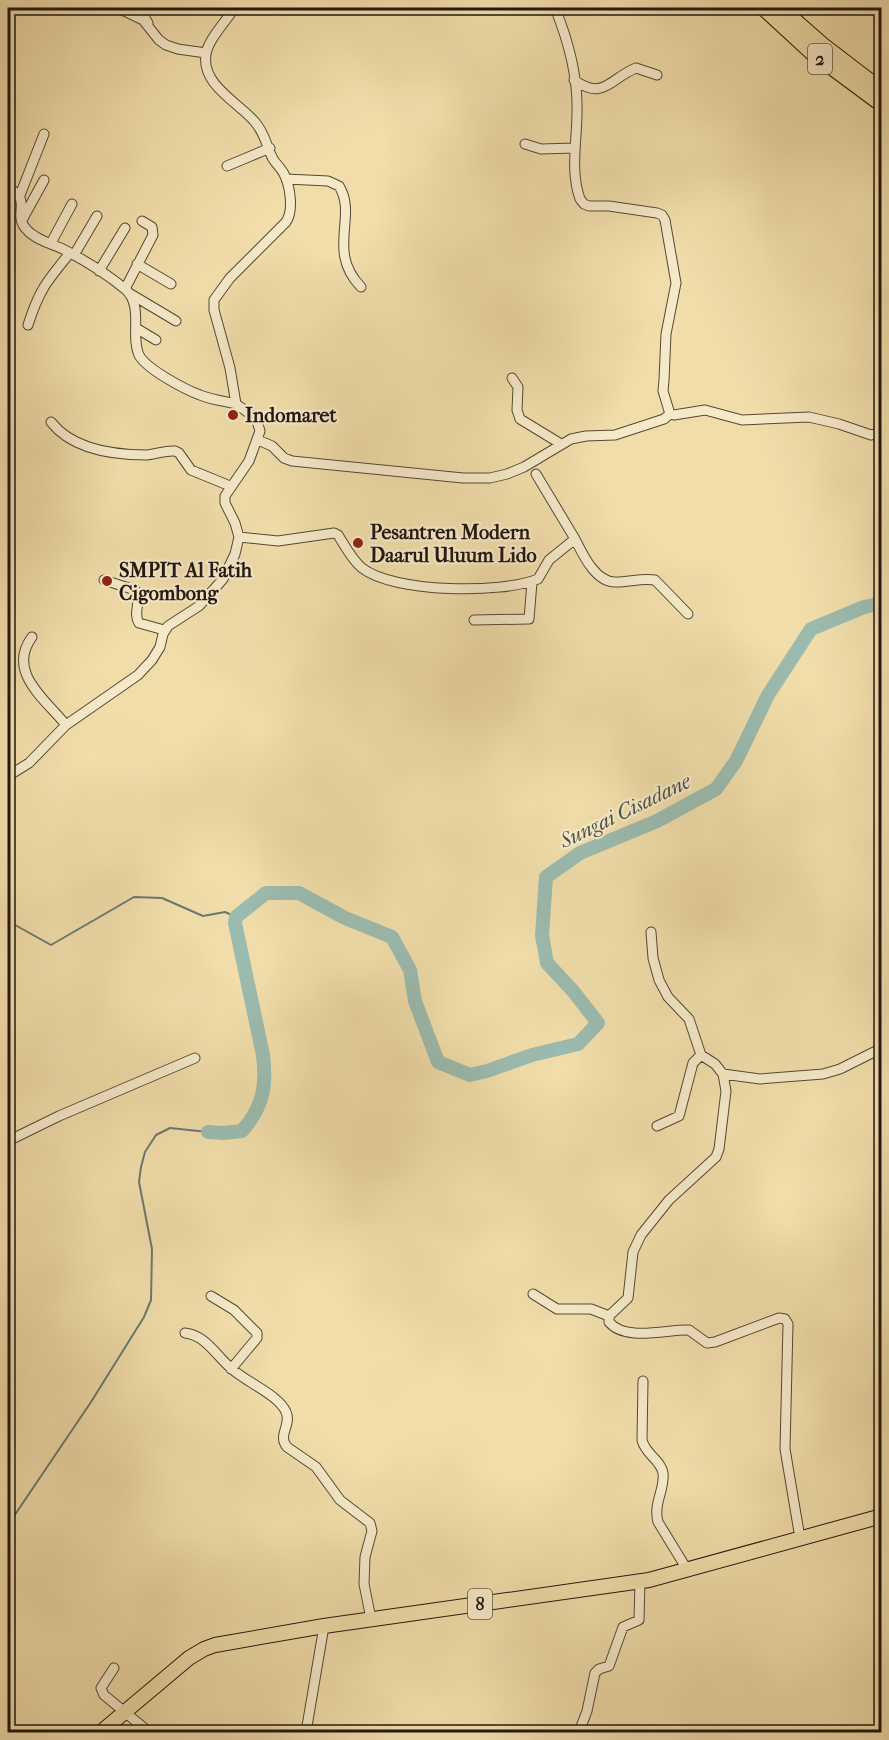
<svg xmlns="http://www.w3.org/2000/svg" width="889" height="1740" font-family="'IM FELL French Canon',serif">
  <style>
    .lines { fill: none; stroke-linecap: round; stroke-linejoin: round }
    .stream { stroke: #6a796f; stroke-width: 2 }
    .river { stroke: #9bbbaf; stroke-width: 14 }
    .minor-casing { stroke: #544836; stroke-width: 11 }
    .highway-casing { stroke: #20160f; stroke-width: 16 }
    .minor { stroke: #f5e9c8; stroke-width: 9 }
    .highway { stroke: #f0ddaa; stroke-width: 14 }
    .poi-dot { fill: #8f2418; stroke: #f5e9c8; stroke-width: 2 }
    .labels { text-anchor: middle; stroke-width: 4.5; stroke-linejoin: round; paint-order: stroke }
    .shield { fill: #f5e9c8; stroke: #605546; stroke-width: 1.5 }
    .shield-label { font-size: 18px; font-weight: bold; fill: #20160f }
    .poi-label { font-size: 20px; font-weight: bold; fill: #20160f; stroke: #f5e9c8; text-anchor: start }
    .water-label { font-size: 21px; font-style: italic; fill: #4b5047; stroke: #f5e9c8 }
  </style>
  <rect width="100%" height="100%" fill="#f0ddaa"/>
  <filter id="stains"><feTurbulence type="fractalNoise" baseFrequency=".00333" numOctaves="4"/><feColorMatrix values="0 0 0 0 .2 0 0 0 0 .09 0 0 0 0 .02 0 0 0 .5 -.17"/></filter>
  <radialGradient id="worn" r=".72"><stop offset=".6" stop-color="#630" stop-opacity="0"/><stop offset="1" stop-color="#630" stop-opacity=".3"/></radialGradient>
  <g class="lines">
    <path class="stream" d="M8,921l43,24 83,-48 28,1 41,18 22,-4 11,5
      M8,1525l83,-123 53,-85 7,-17 1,-51 -13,-67 2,-15 4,-15 11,-17 14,-7 38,4"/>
    <path class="river" d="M208,1132l15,1 19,-2c21,-24 25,-45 21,-76l-28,-132 1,-6 30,-24h33l46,25 47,19 18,33 5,31 23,61 32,13 17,-4 45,-16 46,-11 20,-21 -25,-32 -26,-28 -5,-28 4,-58 34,-24 77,-32 59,-32 20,-28 32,-66 43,-66 53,-22 18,-4"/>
    <defs>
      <path id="minor" d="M118,8l25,12 16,20 7,5 12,4 28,4
        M139,8l9,15
        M555,8c13,32 23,69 22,104 0,29 -7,59 3,87l4,5 5,2h20l48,7 5,2 3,5 11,63 -10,51 -2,46 -1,11 7,23 4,1 31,-5 37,10 67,-3 30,7 32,11 6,-2 5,-7
        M574,80c30,21 35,-1 62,-12l21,7
        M8,102l2,1
        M525,144l16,5 34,-1
        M227,166l43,-18
        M286,179l42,2 11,5c19,30 -13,65 22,101
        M8,188c26,12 3,26 19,42 9,10 25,14 36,19 21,11 44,25 62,40 19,16 5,47 14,66 7,14 47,35 61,40 12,5 24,6 36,9
        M20,195l24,-61
        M22,220l22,-40
        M51,243l21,-39
        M74,255l23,-39
        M137,264l34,20
        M99,271l26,-43
        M125,289l28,-54 -1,-8 -10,-6
        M129,293l47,28
        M28,325c11,-35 19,-44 42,-72
        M136,328l20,12
        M512,378l6,9 -1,23 3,9 41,25
        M51,422c21,27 62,33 96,33 10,-1 19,-5 28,-4l4,2 12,17 39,16
        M258,440l14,6 12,12 8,3 171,17h27l17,-4 17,-7 47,-28 15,-3 29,-1 49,-16 6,-5
        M536,474l39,65
        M239,537l39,4 56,-8 4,2c7,11 14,25 24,33 32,25 139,26 176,11l11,-19 26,-21c8,16 21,44 41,43 13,0 26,-4 39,-2l33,34
        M104,580l31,10c8,10 -3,22 4,33l25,7
        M474,620l55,-1 3,-37
        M32,637c-26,35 14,63 34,88
        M8,776l21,-13 37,-38 72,-50 14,-15 8,-13 3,-13 5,-8 31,-20 24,-27 12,-25 4,-17 -4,-14 -10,-20v-7l24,-35 11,-30 -4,-13 -20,-14 -6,-36 -16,-58v-10l16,-22 56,-56c8,-12 4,-36 -2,-48 -3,-6 -8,-10 -11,-15 -7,-13 -7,-24 -18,-37 -17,-20 -54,-37 -49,-68 3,-16 20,-32 28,-46
        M651,932l2,26 6,22 9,17 21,22 12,36 14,9 8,10 3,17 -7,58 -3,8 -47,43 -28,35 -8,17 -5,46 -19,18v6c16,20 59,7 80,8l18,13 8,-1 64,-24 6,1 3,5 -3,125 15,89
        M723,1074l37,5 63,-5 17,-5 42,-21
        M657,1126l22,-10 14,-53 8,-8
        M8,1141l51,-25 136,-58
        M533,1294l24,15h34l18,7
        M211,1296l23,14 23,23v5l-26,31
        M185,1333c21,2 32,24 47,36 14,13 47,26 54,43 6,13 -9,23 1,35l29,20 24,33 30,23 2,8 -7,26 -1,27 7,35
        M643,1381l-1,59c3,14 19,20 21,33 2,17 -10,30 -5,49l30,49
        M114,1668l-13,20 3,7 45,37
        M306,1732l18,-106
        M579,1732l8,-21 8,-38 4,-4 10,-3 14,-39 16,-7 1,-39"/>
      <path id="highway" d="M763,8l49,45 70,52
        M781,8l41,36 60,46
        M101,1732l88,-74 15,-9 11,-4 109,-19 325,-46 233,-64"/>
    </defs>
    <use href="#minor" class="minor-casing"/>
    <use href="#highway" class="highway-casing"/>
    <use href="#minor" class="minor"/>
    <use href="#highway" class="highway"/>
  </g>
  <g class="poi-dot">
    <circle cx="233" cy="415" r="6"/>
    <circle cx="358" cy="543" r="6"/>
    <circle cx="107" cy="581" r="6"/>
  </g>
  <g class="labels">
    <g class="shield">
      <rect x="808" y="44" width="24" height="30" rx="4.5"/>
      <rect x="468" y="1589" width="24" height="30" rx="4.5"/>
    </g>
    <g class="shield-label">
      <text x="820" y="65">2</text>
      <text x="480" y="1610">8</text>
    </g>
    <g class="poi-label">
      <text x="245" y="422">Indomaret</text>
      <text x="370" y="539">Pesantren Modern<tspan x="370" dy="23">Daarul Uluum Lido</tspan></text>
      <text x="119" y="577">SMPIT Al Fatih<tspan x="119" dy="23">Cigombong</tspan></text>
    </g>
    <g class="water-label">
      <text transform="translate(625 811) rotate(-26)" y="7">Sungai Cisadane</text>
    </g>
  </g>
  <rect width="889" height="1740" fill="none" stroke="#f0ddaa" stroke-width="30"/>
  <rect x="9" y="9" width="871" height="1722" fill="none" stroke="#20160f" stroke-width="3"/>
  <rect x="15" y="15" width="859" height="1710" fill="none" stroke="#20160f" stroke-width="1.5"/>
  <rect width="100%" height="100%" filter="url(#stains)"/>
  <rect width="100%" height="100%" fill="url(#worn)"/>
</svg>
